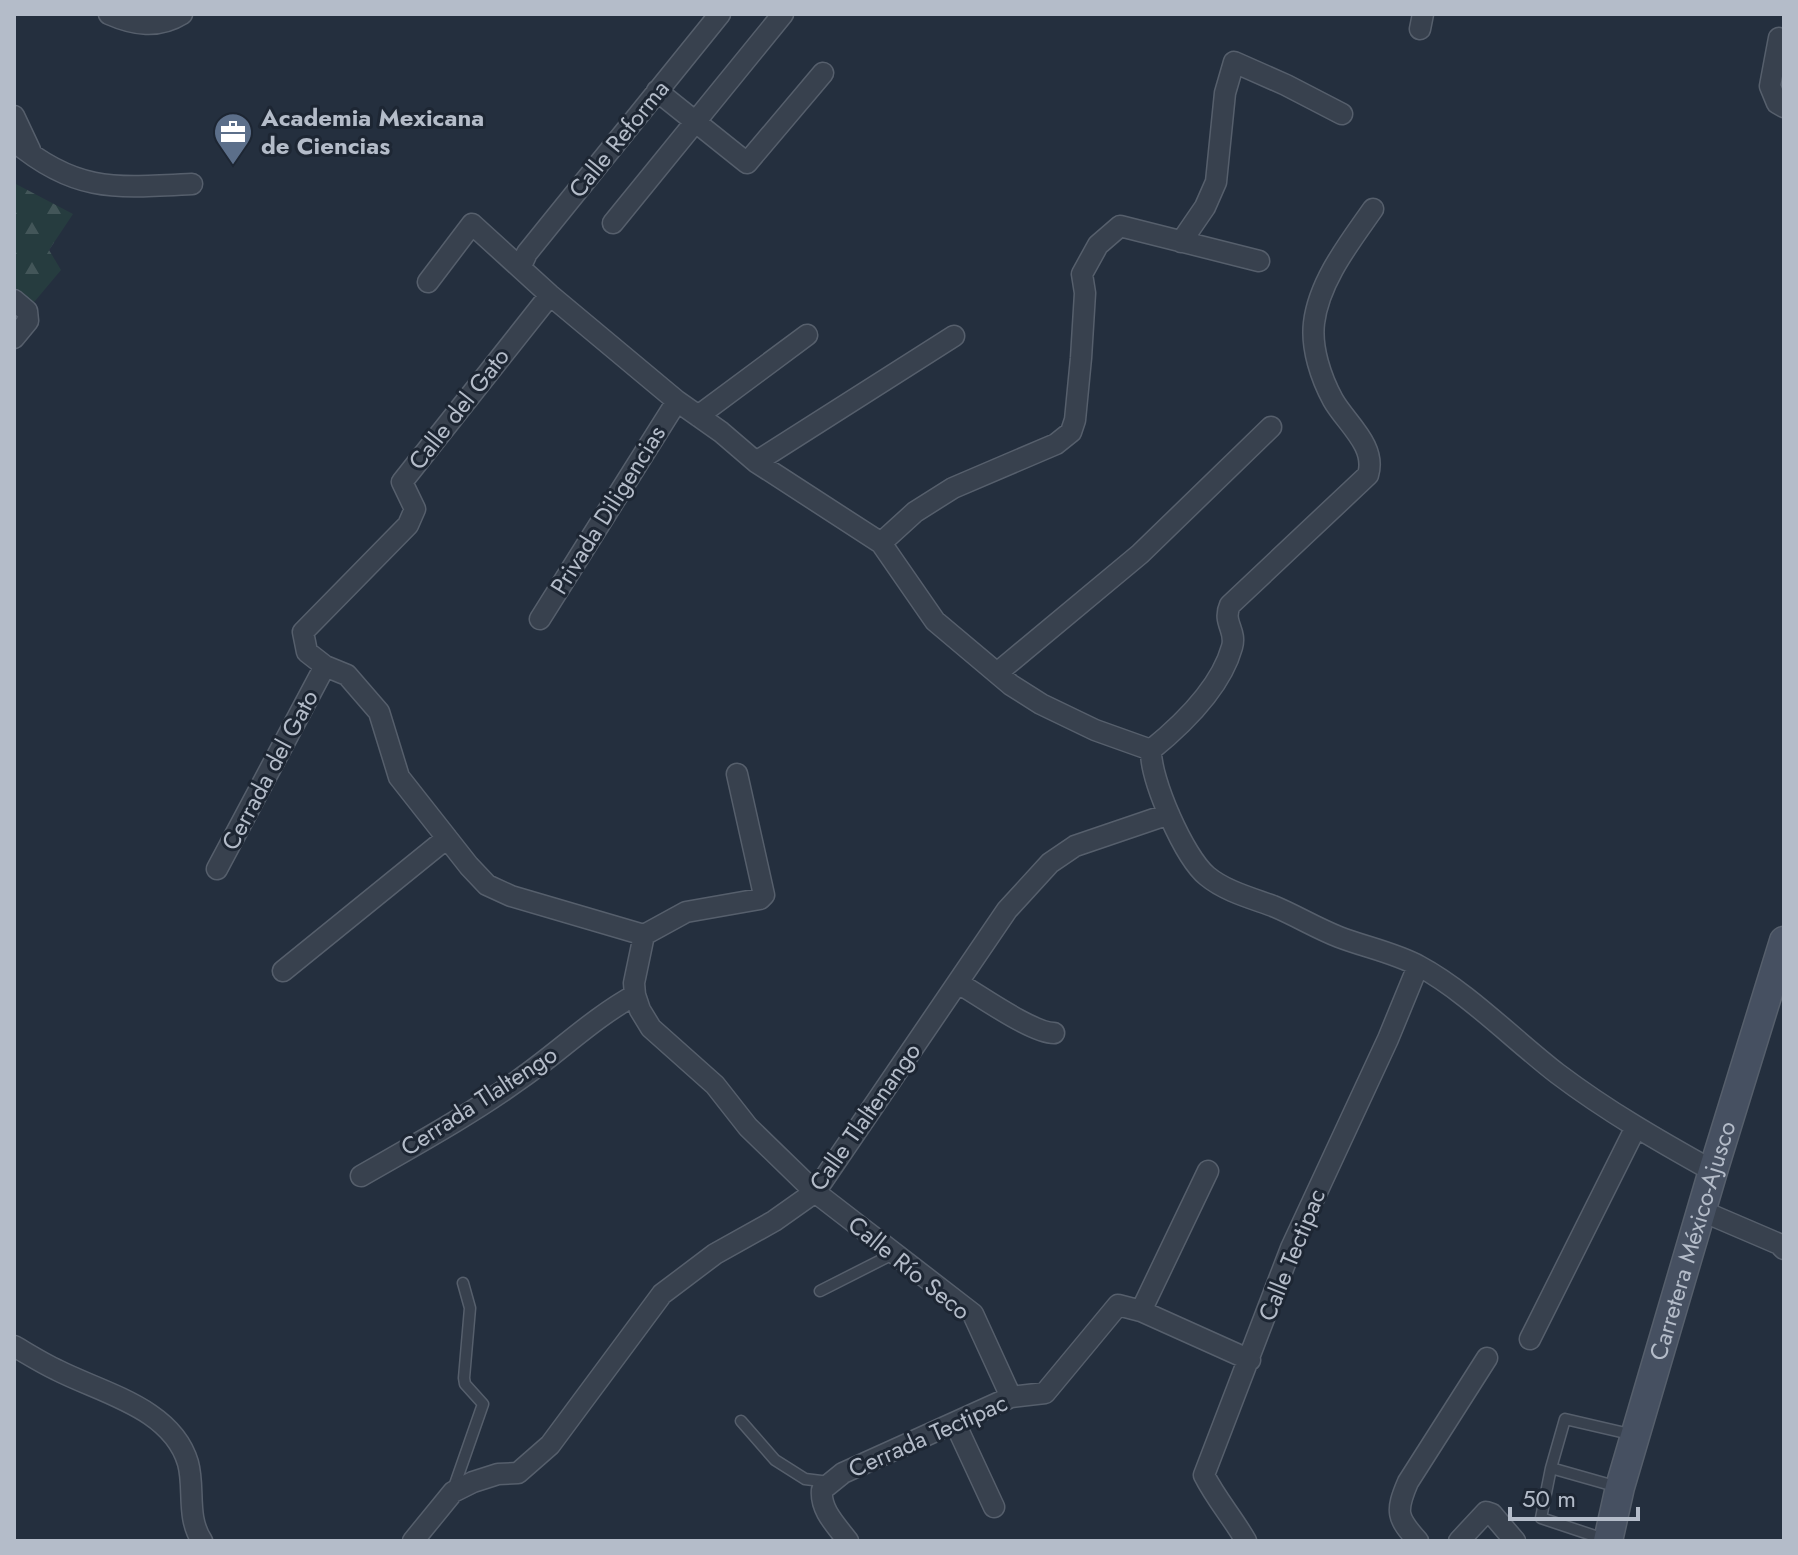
<svg xmlns="http://www.w3.org/2000/svg" width="1798" height="1555" font-family="Jost,sans-serif">
  <style>
    .forest { fill: url(#forest-firs) }
    .lines { fill: none; stroke-linecap: round; stroke-linejoin: round }
    .service-casing { stroke: #565f6c; stroke-width: 13 }
    .minor-casing { stroke: #565f6c; stroke-width: 23 }
    .secondary-casing { stroke: #565f6c; stroke-width: 31 }
    .service { stroke: #38414e; stroke-width: 10 }
    .minor { stroke: #38414e; stroke-width: 20 }
    .secondary { stroke: #465061; stroke-width: 28 }
    .labels { text-anchor: middle; stroke-width: 6; stroke-linejoin: round; paint-order: stroke }
    .poi-label { font-size: 24px; font-weight: bold; fill: #b4bcc9; stroke: #1d2633; text-anchor: start }
    .street-label { font-size: 24px; fill: #b4bcc9; stroke: #1d2633 }
  </style>
  <defs>
    <pattern id="forest-firs" width="22" height="20" patternUnits="userSpaceOnUse" patternTransform="scale(2)"><rect width="22" height="20" fill="#263c3f"/><path d="M5 1l3.5 6h-7zM16 11l3.5 6h-7z" fill="#435659"/></pattern>
  </defs>
  <rect width="100%" height="100%" fill="#242f3e"/>
  <path class="forest" d="M14,183l59,31 -24,36 12,20 -47,56z"/>
  <g class="lines">
    <defs>
      <path id="service" d="M820,1291l73,-37
        M741,1421l34,39 30,19 24,3
        M1551,1468l14,-49 69,16
        M453,1490l30,-86 -18,-20 -1,-6 6,-70 -7,-25
        M1607,1540l-66,-22 10,-50 67,19"/>
      <path id="minor" d="M109,14c25,11 49,15 73,0
        M1420,29l3,-15
        M1779,38l-9,48 7,17 7,4
        M657,91l90,72 76,-90
        M14,116l16,34
        M14,141c62,52 102,47 178,43
        M613,223l170,-209
        M1181,242l24,-35 11,-25 9,-89 9,-31 52,23 56,29
        M521,266l6,-13 193,-239
        M428,282l44,-58 78,71 127,106 44,31 35,30 125,81 54,78 76,64 30,19 54,26 56,20
        M14,300l13,11 1,10 -14,17
        M698,416l109,-81
        M756,462l198,-126
        M881,543l34,-31 38,-24 103,-44 15,-12 4,-12 6,-62 4,-65 -3,-19 16,-29 22,-19 139,35
        M540,619l137,-218
        M325,666l22,9 32,37 20,65 70,89 18,19 24,11 133,39 -10,48 1,12 5,15 11,18 64,57 33,42 67,65 158,122 38,83
        M997,673l143,-119 131,-127
        M1151,750c-1,29 33,107 56,126 18,15 44,22 66,30 22,9 43,22 66,31 26,10 56,16 80,29 47,25 96,75 139,108 49,37 101,67 155,97
        M1151,750c32,-26 70,-63 81,-103 5,-17 -10,-24 -2,-42l138,-130c9,-29 -22,-52 -35,-75 -12,-22 -22,-52 -19,-77 5,-42 36,-81 59,-114
        M217,869l108,-203 -18,-14 -4,-20 105,-107 7,-16 -13,-27 148,-187
        M644,935l42,-23 74,-13 4,-4 -27,-121
        M283,971l164,-133
        M958,983c21,12 74,50 96,50
        M361,1176c54,-31 109,-61 159,-97 39,-27 73,-61 115,-84
        M1702,1211l77,33 5,5
        M1141,1311l67,-140
        M1530,1339l105,-210
        M14,1346c14,8 28,17 43,24 45,23 115,38 131,93 7,25 -2,54 14,78
        M955,1423l39,84
        M413,1541l40,-49 20,-10 25,-8 20,-1 32,-28 112,-151 53,-40 59,-33 41,-29 192,-282 43,-47 25,-17 94,-32
        M848,1541c-12,-16 -28,-31 -26,-51l21,-17 168,-76 34,-4 73,-88 23,6 109,49
        M1246,1541c-13,-23 -30,-42 -42,-66l87,-227 97,-209 30,-73
        M1418,1541c-21,-23 -23,-29 -10,-59l79,-124
        M1459,1541l27,-29 6,2 23,27"/>
      <g id="secondary">
        <path id="s1" d="M1608,1541l12,-54 93,-316 71,-230"/>
      </g>
    </defs>
    <use href="#service" class="service-casing"/>
    <use href="#minor" class="minor-casing"/>
    <use href="#secondary" class="secondary-casing"/>
    <use href="#service" class="service"/>
    <use href="#minor" class="minor"/>
    <use href="#secondary" class="secondary"/>
  </g>
  <defs>
    <symbol id="office-pin" viewBox="-11 -11 22 30"><path d="M0 17L-7.5 6A9.5 9.5 0 1 1 7.5 6Z" fill="#5c6f8a" stroke="#1d2633"/><path d="M-6-3h4V-5.5h4V-3h4V5H-6ZM-1-4.5V-3h2v-1.5ZM-6 0V1H6V0Z" fill="#fff"/></symbol>
  </defs>
  <g fill-rule="evenodd">
    <use href="#office-pin" x="211" y="110" width="44" height="60"/>
  </g>
  <g class="labels">
    <g class="poi-label">
      <text x="261" y="126">Academia Mexicana<tspan x="261" dy="28">de Ciencias</tspan></text>
    </g>
    <g class="street-label">
      <text transform="translate(619 139) rotate(-51)" y="8">Calle Reforma</text>
      <text transform="translate(459 409) rotate(-52)" y="8">Calle del Gato</text>
      <text transform="translate(608 510) rotate(-58)" y="8">Privada Diligencias</text>
      <text transform="translate(270 770) rotate(-62)" y="8">Cerrada del Gato</text>
      <text transform="translate(479 1101) rotate(-33)" y="8">Cerrada Tlaltengo</text>
      <text transform="translate(865 1117) rotate(-55)" y="8">Calle Tlaltenango</text>
      <text dy="8" stroke="none"><textPath href="#s1" startOffset="312">Carretera México-Ajusco</textPath></text>
      <text transform="translate(1292 1255) rotate(-68)" y="8">Calle Tectipac</text>
      <text transform="translate(909 1268) rotate(39)" y="8">Calle Río Seco</text>
      <text transform="translate(928 1436) rotate(-24)" y="8">Cerrada Tectipac</text>
    </g>
  </g>
  <rect width="1798" height="1555" fill="none" stroke="#b4bcc9" stroke-width="32"/>
  <path d="M1510 1507v12h128v-12" fill="none" stroke="#b4bcc9" stroke-width="4"/>
  <text x="1522" y="1507" font-size="24" fill="#b4bcc9" stroke="#1d2633" stroke-width="6" paint-order="stroke">50 m</text>
</svg>
